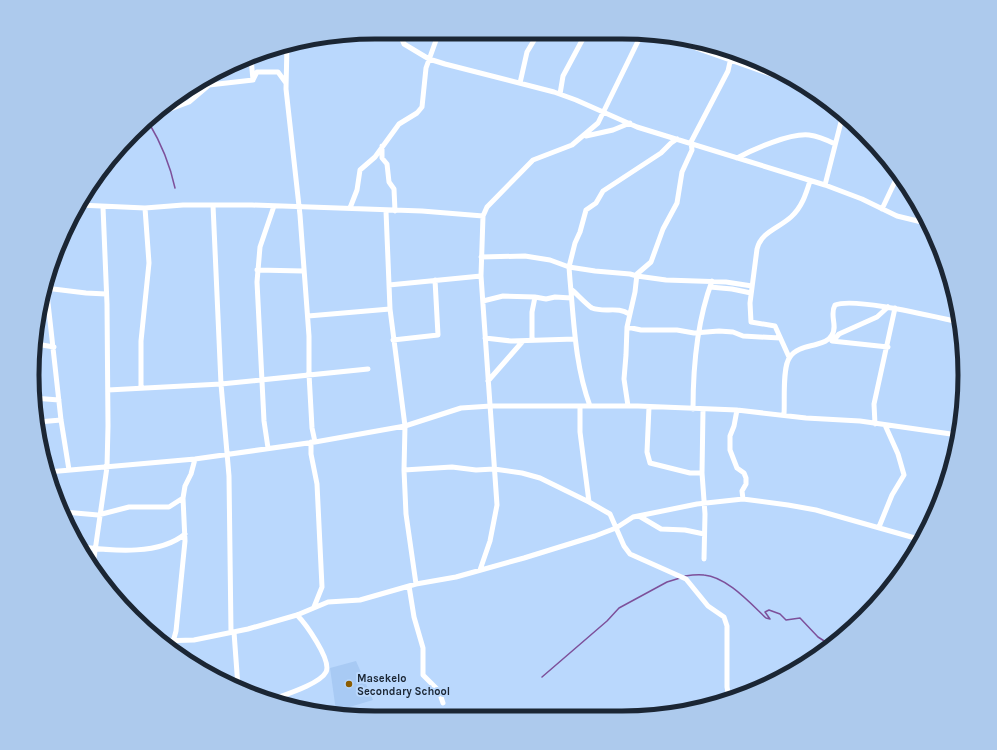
<svg xmlns="http://www.w3.org/2000/svg" width="997" height="750" font-family="Karla,sans-serif">
  <style>
    .built { fill: #a8caf4 }
    .lines { fill: none; stroke-linecap: round; stroke-linejoin: round }
    .stream { stroke: #7d509a; stroke-width: 1.5 }
    .minor { stroke: #fff; stroke-width: 5 }
    .poi-dot { fill: #8b5c01; stroke: #bad8fd; stroke-width: 1.5 }
    .labels { text-anchor: middle; stroke-width: 4; stroke-linejoin: round; paint-order: stroke }
    .poi-label { font-size: 11px; font-weight: bold; fill: #1b2634; stroke: #bad8fd; text-anchor: start }
    .rim { fill: none; stroke: #1b2634; stroke-width: 5 }
  </style>
  <rect width="100%" height="100%" fill="#bad8fd"/>
  <path class="built" d="M356,661l17,39 -37,11 -6,-43z"/>
  <g class="lines">
    <path class="stream" d="M149,123c12,20 21,42 26,65
      M685,576c6,-1 13,-2 19,-1 23,2 46,28 62,43l4,1 -5,-7 4,-2 11,4 6,6 14,-2 18,19 14,9
      M542,677l65,-56 12,-13 48,-26 13,-4"/>
    <path class="minor" d="M399,32l5,12 25,15 16,5 109,28 22,8 61,27 188,58 37,14 35,17 33,8
      M662,36l137,48
      M287,44l-1,45 14,126 9,121v38l3,54 3,14
      M251,58l2,22
      M520,83l7,-31 12,-20
      M560,94l3,-18 23,-43
      M160,113l29,-11 20,-17 44,-5 4,-8h21l8,11
      M586,136l27,-6 17,-7
      M382,146v12l5,6 2,18 5,7 1,22
      M737,158c17,-9 53,-25 72,-23 9,1 18,5 26,9
      M825,185l17,-67
      M79,205l66,3 38,-3h69l170,6 61,5
      M213,205l8,179 8,92 2,156
      M350,208l7,-18 3,-20 15,-13 24,-33 18,-11 5,-6 4,-39 13,-36
      M882,209l17,-36
      M386,211l4,98 15,117 -1,44 2,44 10,70
      M481,257l44,-1 25,4 19,7 26,4 35,3 7,2 29,4 60,2 26,4
      M257,270l46,1
      M46,285l15,135 8,50
      M389,285l92,-9
      M710,287l22,2 19,4
      M45,288l41,5 20,1
      M571,289c5,4 16,16 21,19 13,5 26,-2 37,6
      M483,301l20,-5 32,1 11,2 9,-2 16,1
      M308,316l82,-7
      M627,327l14,3h36l17,3 25,-2 14,1 10,4 37,2
      M485,338l26,3 64,-2
      M393,340l45,-5 -3,-55
      M532,340v-28l3,-15
      M832,341l56,6
      M833,341l6,-7 38,-17 11,-10
      M36,344l18,3
      M789,357l-14,-31 -24,-4 -1,-19 7,-54c4,-17 22,-21 34,-32 11,-10 15,-23 19,-36
      M488,381l35,-40
      M141,388v-47l8,-78 -4,-55
      M108,390l113,-6 147,-15
      M33,398l26,2
      M580,406v26l9,70 21,12 14,32 6,8 56,25 22,27 16,11 3,9v61l2,11
      M590,406c-15,-41 -16,-83 -20,-126l-1,-13 6,-24 5,-11 6,-22 10,-7 7,-12 58,-38 10,-10 6,-4
      M628,406l-4,-27 2,-24 1,-28 8,-35 2,-18 14,-12 12,-33 14,-26 5,-31 10,-22 -1,-8 37,-71 4,-18
      M649,407l-2,45 3,11 40,10h12
      M693,409c0,-42 4,-88 19,-128
      M703,410l-1,63 3,41 -1,45
      M737,410l-3,16 -4,10v14l7,18 7,5 2,5v6l-4,7 1,8
      M784,414c1,-12 -2,-48 6,-57 5,-8 16,-10 24,-12 7,-2 14,-3 18,-10 6,-9 -3,-20 3,-30 20,-8 100,12 124,17
      M38,422l23,-2
      M875,424l-1,-20 21,-96
      M311,442v12l6,30 5,103 -8,20
      M268,448l-4,-27 -7,-139 3,-35 14,-41
      M404,470l48,-3 24,3 18,-1 28,4 18,5 49,24
      M48,472l147,-13 120,-17 90,-16 56,-18 30,-2h147l99,4 69,8 54,3 98,14
      M64,512l34,3 31,-8h40l14,-9
      M639,516l22,13 24,1 19,4
      M879,527l13,-32 12,-20 -6,-21 -13,-29
      M83,547c31,4 77,8 102,-13
      M93,565l14,-98 1,-41 -1,-122 -4,-97
      M480,570l10,-29 7,-36 -16,-229 2,-60 4,-9 46,-47 39,-15 26,-22 44,-90
      M409,586l5,31 9,31v27l16,16 4,12
      M234,632l4,55
      M160,641l34,-1 54,-11 49,-14 31,-13 32,-2 56,-16 40,-7 68,-19 71,-22 21,-8 17,-11 64,-13 46,-5 45,6 28,5 106,30
      M173,642l3,-11 9,-90 -2,-43 2,-12 6,-12 4,-15
      M271,700c13,-5 49,-16 55,-28 6,-12 -21,-49 -29,-57"/>
  </g>
  <circle class="poi-dot" cx="349" cy="684" r="4"/>
  <g class="labels">
    <g class="poi-label">
      <text x="357" y="682">Masekelo<tspan x="357" dy="13">Secondary School</tspan></text>
    </g>
  </g>
  <path d="M0 0H997V750H0ZM375 39H622A336 336 0 0 1 958 375V375A336 336 0 0 1 622 711H375A336 336 0 0 1 39 375V375A336 336 0 0 1 375 39Z" fill="#adcaed" fill-rule="evenodd"/>
  <path class="rim" d="M375 39H622A336 336 0 0 1 958 375V375A336 336 0 0 1 622 711H375A336 336 0 0 1 39 375V375A336 336 0 0 1 375 39Z"/>
</svg>
